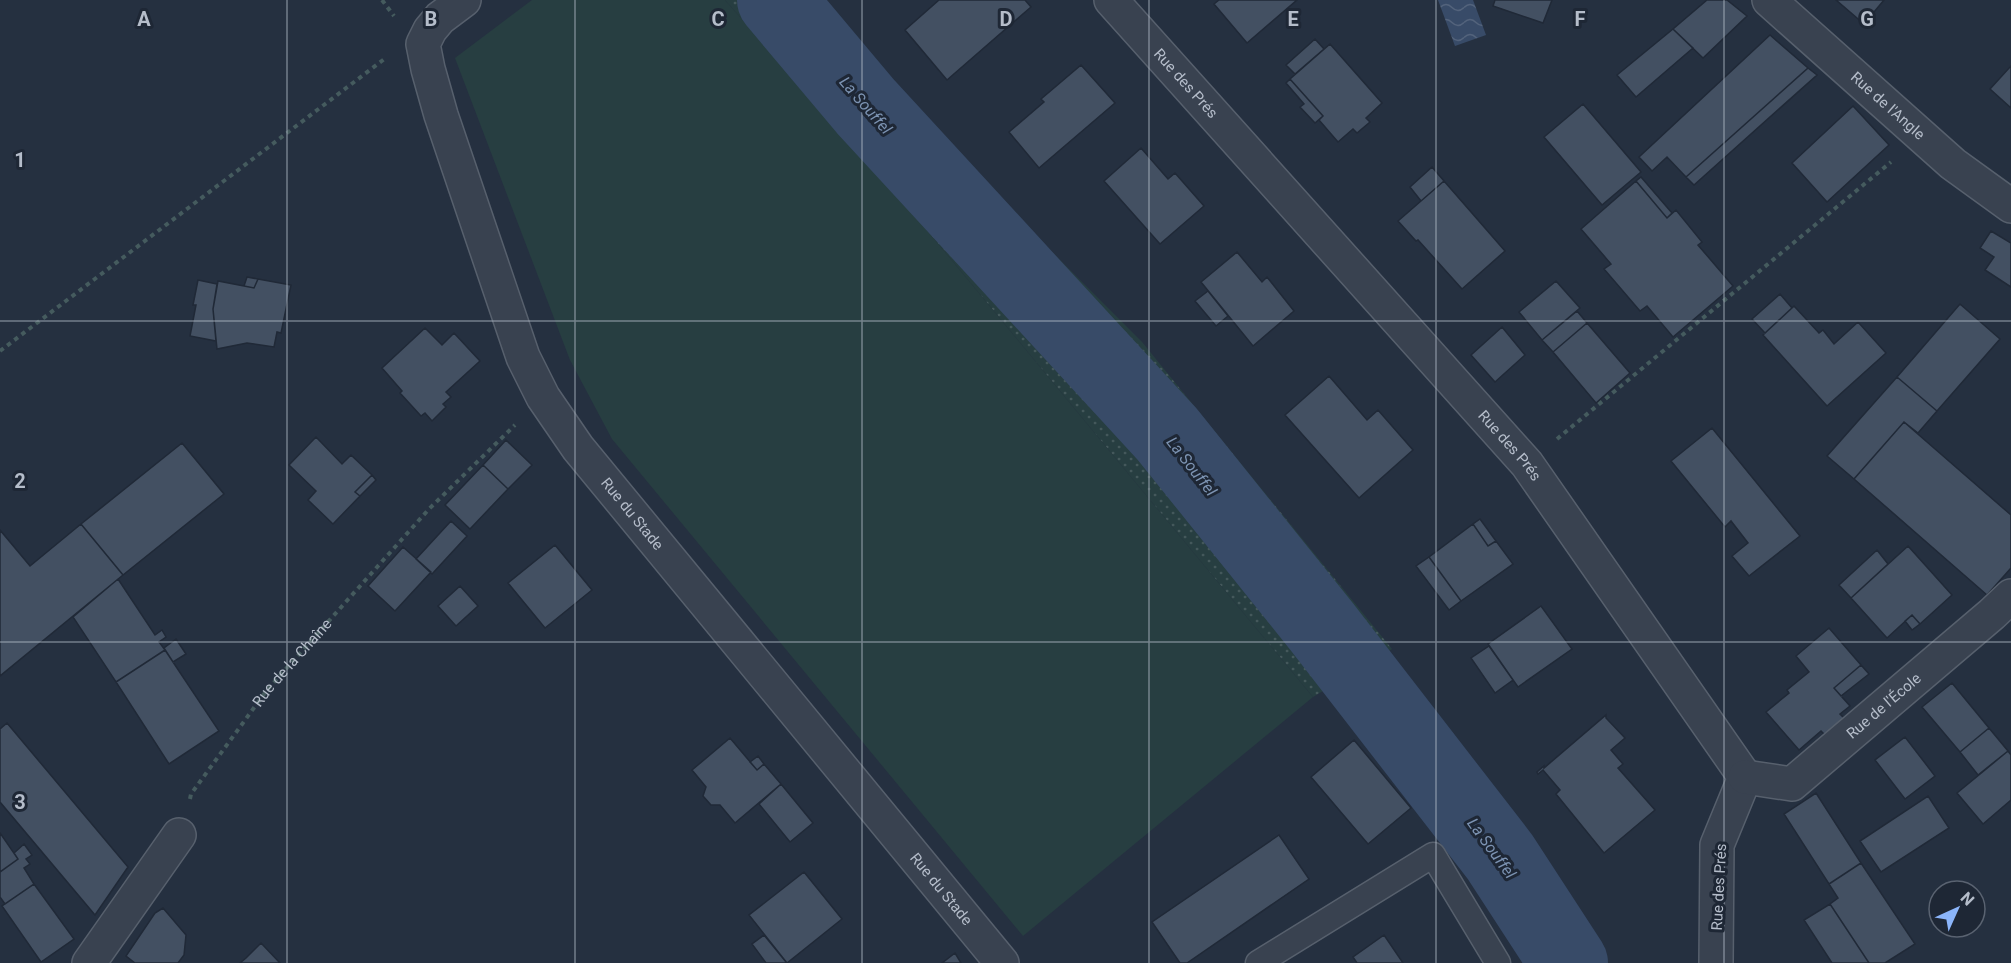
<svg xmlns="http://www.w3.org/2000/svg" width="2011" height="963" font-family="Roboto,sans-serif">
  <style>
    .grass { fill: url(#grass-dots) }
    .pitch { fill: #273e41 }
    .water { fill: url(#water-waves) }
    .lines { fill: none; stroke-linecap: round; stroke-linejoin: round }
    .river { stroke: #384b68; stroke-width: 78 }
    .building { fill: #435062; stroke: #202937; stroke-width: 1.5 }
    .lane-casing { stroke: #57606d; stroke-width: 27 }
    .street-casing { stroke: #57606d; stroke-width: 36 }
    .path { stroke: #455b5e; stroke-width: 4; stroke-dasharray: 4.5 4.5; stroke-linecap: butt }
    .lane { stroke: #394250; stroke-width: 24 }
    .street { stroke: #394250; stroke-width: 33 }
    .grid { fill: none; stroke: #b5bdca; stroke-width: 1.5; stroke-opacity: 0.55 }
    .labels { text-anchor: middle; stroke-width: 6; stroke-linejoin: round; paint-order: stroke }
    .street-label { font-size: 15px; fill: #b5bdca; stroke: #1e2735 }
    .water-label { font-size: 16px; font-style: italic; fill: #7c93b2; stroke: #1e2735 }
    .grid-label { font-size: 20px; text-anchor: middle; font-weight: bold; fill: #b5bdca; stroke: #1e2735; stroke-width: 6; stroke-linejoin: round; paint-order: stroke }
  </style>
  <defs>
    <pattern id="grass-dots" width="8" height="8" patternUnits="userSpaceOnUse" patternTransform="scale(1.5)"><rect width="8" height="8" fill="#273e41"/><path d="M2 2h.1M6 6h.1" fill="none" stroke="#44585b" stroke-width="1.8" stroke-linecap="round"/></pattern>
    <pattern id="water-waves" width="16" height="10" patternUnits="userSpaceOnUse" patternTransform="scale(1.5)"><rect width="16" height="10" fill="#384b68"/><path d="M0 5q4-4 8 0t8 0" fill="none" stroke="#53637c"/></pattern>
  </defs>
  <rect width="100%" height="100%" fill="#253040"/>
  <path class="grass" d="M725,0h99l63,87 255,255 250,307 -79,48 -411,-497z"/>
  <path class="pitch" d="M532,0h193l177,200 411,497 -290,239 -411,-497 -42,-79 -115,-302z"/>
  <path class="water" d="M1438,0h35l13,35 -31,11z"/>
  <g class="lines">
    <path class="river" d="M776,0l90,107 301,327 155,193 178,230 69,106"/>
  </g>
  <path class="building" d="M939,0h86l6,7 -84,73 -42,-50z
    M1219,0h78l-50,43 -33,-39z
    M1495,0h57l-9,23 -50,-17z
    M1707,0h20l20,16 -44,42 -30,-29z
    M1836,0h48l-20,24z
    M1673,29l20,19 -57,49 -19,-22z
    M1770,35l38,33 -122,109 -19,-20 -15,14 -13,-14z
    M1315,39l9,10 -29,25 -9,-9z
    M1330,44l52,59 -16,15 4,4 -13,11 -4,-4 -15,13 -19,-22 4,-4 -33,-37z
    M1081,65l34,38 -76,65 -30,-36 35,-30 -3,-3z
    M2011,66v42l-21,-19z
    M1808,68l9,7 -123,110 -8,-8z
    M1290,79l33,37 -8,7 -15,-16 4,-3 -18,-21z
    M1583,104l58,68 -39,33 -58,-68z
    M1853,106l36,39 -62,57 -35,-39z
    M1141,148l27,31 7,-6 29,33 -44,38 -56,-63z
    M1432,167l12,14 -23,20 -11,-14z
    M1641,177l31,36 -5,5 -31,-37z
    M1444,181l61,70 -43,38 -44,-49 -2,1 -18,-20z
    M1636,181l31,37 9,-8 26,32 -4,3 35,41 -60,51 -26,-31 -7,5 -36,-42 7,-5 -30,-35z
    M1991,231l20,12v44l-26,-17 9,-13 -14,-9z
    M1237,252l25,30 5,-5 27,34 -41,35 -52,-64z
    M247,277l11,2 -4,9 -10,-2z
    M258,279l33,6 -10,48 -4,-1 -3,15 -27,-4 -30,6 -4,-40 5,-28 36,7z
    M198,280l19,4 -4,25 3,32 -26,-5 6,-31h-3z
    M1556,281l24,27 -38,32 -23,-28z
    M1208,291l20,25 -12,10 -21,-25z
    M1780,294l12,14 -27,25 -13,-14z
    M1960,304l40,35 -63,72 -40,-34z
    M1794,306l25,27 4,-3 11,14 24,-22 28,31 -59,53 -64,-71z
    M1577,311l10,12 -34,29 -11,-12z
    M1587,323l43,50 -34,30 -43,-51z
    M1502,327l23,28 -30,27 -24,-27z
    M425,328l17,17 12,-12 26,28 -34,31 5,5 -8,7 3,3 -14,14 -7,-8 -4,3 -21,-23 2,-2 -20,-23z
    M1329,376l38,44 11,-10 35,40 -54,48 -74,-83z
    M1897,377l40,34 -19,22 -14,-11 -50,57 -27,-23z
    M1904,422l107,93v53l-24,27 -133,-116z
    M1712,428l88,108 -51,40 -17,-20 16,-13 -17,-22 -6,6 -54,-66z
    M316,437l26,27 9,-9 21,20 -17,17 5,4 -27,28 -25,-24 8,-9 -27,-26z
    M506,440l26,25 -24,24 -25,-24z
    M182,443l42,51 -101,81 -42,-51z
    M483,465l25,24 -38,40 -25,-24z
    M372,475l4,5 -16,16 -5,-4z
    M1480,519l16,22 -8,5 -15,-22z
    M451,521l16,15 -35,38 -16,-15z
    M81,524l42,51 -123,101v-146l30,36z
    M1473,524l15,22 8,-5 17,23 -52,37 -32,-44z
    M555,545l37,45 -47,38 -37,-45z
    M1908,546l44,49 -32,29 -8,-9 -25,23 -36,-40z
    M403,547l28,25 -36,39 -27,-25z
    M1877,550l11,14 -37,34 -12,-13z
    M1429,557l32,44 -12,9 -33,-44z
    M118,579l37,56 7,-5 4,7 -7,5 6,8 -49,32 -43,-65z
    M460,586l18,20 -22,20 -18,-20z
    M1541,606l31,43 -54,38 -30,-43z
    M1912,615l8,9 -8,6 -7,-9z
    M1829,628l32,37 -27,23 16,18 -10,8 4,4 -19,17 -4,-4 -22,19 -33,-38 23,-19 -2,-3 22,-18 -13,-16z
    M176,639l10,15 -13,8 -9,-14z
    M1489,646l24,34 -18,13 -24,-35z
    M165,650l54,81 -50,33 -53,-82z
    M1861,665l8,9 -28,22 -7,-8z
    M1952,683l37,45 -29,24 -38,-45z
    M1606,715v3l19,20 -14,12 12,14 -5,4 37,42 -51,43 -48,-59 4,-4 -17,-20 -5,4 -1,-2 7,-6v2z
    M7,723l121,144 -33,48 -95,-113v-73z
    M1989,728l19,23 -30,24 -18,-23z
    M1905,737l30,39 -30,23 -30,-39z
    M730,738l27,32 7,-6 17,20 -46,39 -15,-18h-9l-8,-9 3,-9 -14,-17z
    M1354,740l57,68 -43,36 -57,-67z
    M2008,751l3,4v45l-28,24 -26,-31z
    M758,756l6,8 -7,6 -7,-8z
    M781,784l32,39 -23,19 -31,-38z
    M1816,793l45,70 -32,21 -45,-70z
    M1928,796l21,32 -68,44 -21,-31z
    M0,833l18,26 -18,13z
    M1279,835l30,44 -122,84h-7l-28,-41z
    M24,844l8,11 -6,4 4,5 -6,4 10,16 -29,20 -5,-7v-25l18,-13 -4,-6z
    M1861,863l54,81 -30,19h-16l-39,-59 8,-6 -9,-14z
    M804,872l38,47 -55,44 -38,-48z
    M34,884l40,55 -33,23 -39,-56z
    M1830,904l39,59h-37l-28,-43z
    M163,908l23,27 -2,20 -6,8h-43l-9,-7 29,-43z
    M764,935l22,27 -1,1h-19l-14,-19z
    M1384,935l19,28h-46l-4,-6z
    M261,943l19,20h-40l6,-5z
    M955,953l6,10h-19z"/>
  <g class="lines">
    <defs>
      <path id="lane" d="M1258,963l175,-108 65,108"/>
      <g id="street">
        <path id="s2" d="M464,0l-24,18 -10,12 -7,14 5,25 13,46 82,242 20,40 35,51 424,515"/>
        <path id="s3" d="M1111,0l416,464 218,313 -28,68 -1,118"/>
        <path id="s4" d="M1769,0l184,164 58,42"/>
        <path id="s5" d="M1745,777l47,7 200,-170 19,-18"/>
        <path d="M89,963l90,-128"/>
      </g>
    </defs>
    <use href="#lane" class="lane-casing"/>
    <use href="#street" class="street-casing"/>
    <g class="path">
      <path d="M382,0l12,16"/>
      <path d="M0,351l387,-294"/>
      <path d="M1557,439l334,-277"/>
      <path id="s1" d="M190,799l1,-5 76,-104 162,-181 86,-84"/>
    </g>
    <use href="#lane" class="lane"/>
    <use href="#street" class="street"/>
  </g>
  <path class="grid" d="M287,0v963M575,0v963M862,0v963M1149,0v963M1436,0v963M1724,0v963M0,321h2011M0,642h2011"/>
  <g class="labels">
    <g class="street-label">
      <text dy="5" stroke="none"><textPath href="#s3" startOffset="112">Rue des Prés</textPath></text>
      <text dy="5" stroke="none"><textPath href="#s4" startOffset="159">Rue de l'Angle</textPath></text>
      <text dy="5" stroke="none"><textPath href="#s3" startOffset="598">Rue des Prés</textPath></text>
      <text dy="5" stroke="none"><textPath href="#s2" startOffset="582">Rue du Stade</textPath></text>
      <text dy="5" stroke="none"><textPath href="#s1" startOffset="171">Rue de la Chaîne</textPath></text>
      <text dy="5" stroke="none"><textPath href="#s5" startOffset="168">Rue de l'École</textPath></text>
      <text transform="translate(1719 887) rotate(-87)" y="5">Rue des Prés</text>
      <text dy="5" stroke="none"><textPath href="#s2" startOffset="1068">Rue du Stade</textPath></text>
    </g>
    <g class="water-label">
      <text transform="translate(866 105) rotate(49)" y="6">La Souffel</text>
      <text transform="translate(1192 466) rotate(52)" y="6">La Souffel</text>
      <text transform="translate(1492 848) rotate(54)" y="6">La Souffel</text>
    </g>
  </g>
  <g class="grid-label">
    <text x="144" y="26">A</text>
    <text x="431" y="26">B</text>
    <text x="718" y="26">C</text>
    <text x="1006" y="26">D</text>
    <text x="1293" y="26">E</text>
    <text x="1580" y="26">F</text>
    <text x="1867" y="26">G</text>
    <text x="20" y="167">1</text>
    <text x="20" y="488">2</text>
    <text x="20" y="809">3</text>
  </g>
  <g transform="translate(1957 909) rotate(45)"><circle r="28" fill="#1e2735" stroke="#5a6371" stroke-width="1.5"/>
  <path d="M0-4.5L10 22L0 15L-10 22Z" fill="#8bb5fa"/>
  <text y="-9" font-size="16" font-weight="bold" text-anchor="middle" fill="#b5bdca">N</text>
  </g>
</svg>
